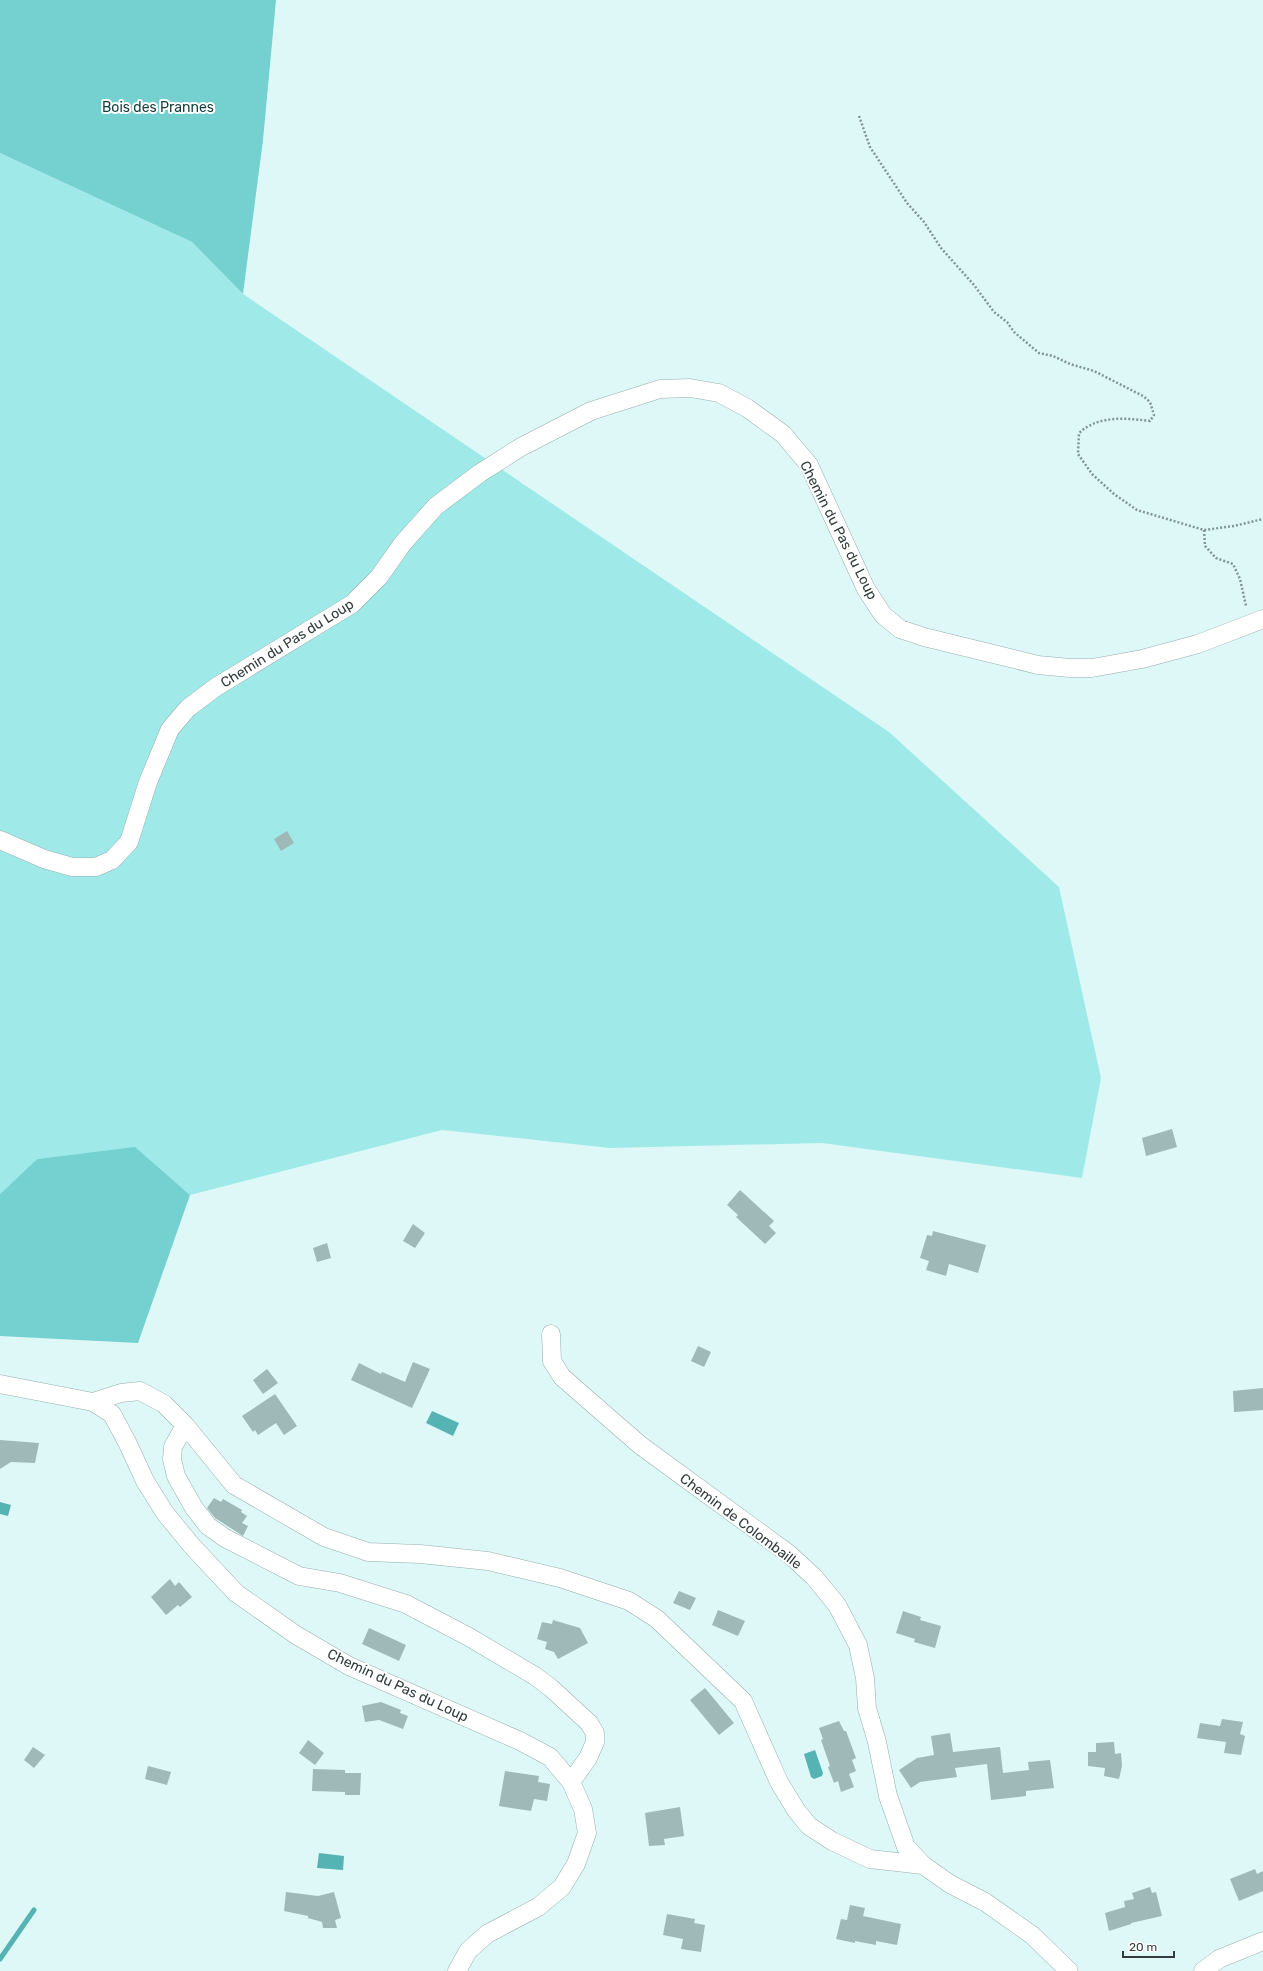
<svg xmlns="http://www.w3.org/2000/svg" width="1263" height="1971" font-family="Rubik,sans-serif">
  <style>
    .green { fill: #9feae9 }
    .forest { fill: #74d1d0 }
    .water { fill: #56b3b3 }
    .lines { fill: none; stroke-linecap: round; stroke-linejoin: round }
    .stream { stroke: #56b3b3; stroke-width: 5 }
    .building { fill: #9fb8b8 }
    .minor-casing { stroke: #95adad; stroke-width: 19 }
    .path { stroke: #839595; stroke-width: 2.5; stroke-dasharray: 2 2; stroke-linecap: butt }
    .minor { stroke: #fff; stroke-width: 18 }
    .labels { text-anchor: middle; stroke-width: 4; stroke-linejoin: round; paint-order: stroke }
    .park-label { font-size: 14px; fill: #123e3e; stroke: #fff }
    .street-label { font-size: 14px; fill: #323c3c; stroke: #fff }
  </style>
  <rect width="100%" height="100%" fill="#def8f8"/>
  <path class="green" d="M0,153l192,89 51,52 646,438 170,155 42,191 -19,100 -260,-35 -212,5 -168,-18 -252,65 -55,-47 -98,11 -37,35z"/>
  <path class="forest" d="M0,0h276l-13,140 -20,154 -51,-52 -192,-89z
    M135,1147l55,48 -52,148 -138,-7v-142l37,-35z"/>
  <path class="water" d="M432,1411l27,12 -6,13 -27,-13z
    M0,1502l11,3 -3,11 -8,-2z
    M815,1750l8,23 -1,3 -8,3 -3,-2 -7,-23z
    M319,1853l25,3 -1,14 -26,-2z"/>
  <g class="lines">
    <path class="stream" d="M0,1959l34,-49"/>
  </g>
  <path class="building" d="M287,831l7,12 -13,8 -7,-12z
    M1172,1129l5,18 -31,9 -4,-18z
    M740,1190l34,31 -5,5 7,7 -11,11 -29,-27 2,-2 -11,-10z
    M413,1224l12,9 -10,15 -12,-7z
    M933,1231l53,14 -8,28 -29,-9 -3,12 -20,-6 3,-9 -9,-3 7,-23 5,1z
    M327,1243l4,15 -14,4 -4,-14z
    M698,1346l13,6 -7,15 -13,-6z
    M413,1362l17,7 -18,39 -61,-28 8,-17 22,11 1,-2 23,10z
    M267,1369l11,14 -15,11 -10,-14z
    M1263,1388v22l-29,2 -1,-21z
    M275,1394l22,32 -13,9 -8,-12 -18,12 -3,-5 -2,2 -11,-16z
    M0,1440l39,3 -4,20 -24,-1 -11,7z
    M214,1498l7,4 2,-3 19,11 -1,2 6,4 -5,7 6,3 -5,10 -28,-18 -8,-10z
    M170,1579l5,7 4,-4 13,15 -12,10 -2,-2 -12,10 -15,-18z
    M679,1591l17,7 -6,12 -17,-7z
    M718,1610l27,11 -7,15 -26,-11z
    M903,1611l18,6 -1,3 21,6 -6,22 -21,-6 1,-3 -19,-6z
    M553,1620l27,8 8,15 -30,16 -4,-7 -9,-3 2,-7 -10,-3 5,-17 10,2z
    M369,1628l37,17 -7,16 -37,-17z
    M705,1688l29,35 -15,12 -29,-35z
    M381,1702l20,8 -1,3 8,3 -5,13 -24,-9 -14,2 -3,-16z
    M1222,1719l21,3 -3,12 5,2 -4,19 -17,-2 2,-11 -29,-4 3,-15 20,3z
    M839,1721l5,10h2l10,27 -4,2 4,11 -7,3 5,13 -13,5 -3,-11 -4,2 -6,-16 2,-1 -9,-26 2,-1 -4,-11z
    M950,1733l3,19 47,-5 3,26 26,-3 -1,-8 22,-2 4,28 -28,3v5l-35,4 -4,-36 -32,4 2,9 -37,5 -9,6 -12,-18 18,-12 17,-3 -3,-19z
    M308,1740l16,13 -9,12 -16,-12z
    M1114,1742l1,12 6,-1 1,13 -3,13 -15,-3 1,-8 -17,-2v-14h8v-9z
    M33,1747l12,8 -11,13 -10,-8z
    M148,1766l23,6 -4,13 -22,-6z
    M313,1769l32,1v3h16l-1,22h-15v-3l-33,-1z
    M505,1771l34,5 -1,6 12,2 -3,17 -13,-2 -3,12 -32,-5z
    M680,1807l4,29 -20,3 1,6 -16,1 -4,-33z
    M1255,1869l2,5 6,-3v20l-24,10 -9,-22z
    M1150,1887l2,6 4,-1 6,24 -31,7v1l-22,7 -4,-18 20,-6 -1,-6 10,-2 -2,-6z
    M286,1892l32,4 16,-4 7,26 -6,2 2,8h-14l-1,-6 -14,-4v-2l-24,-5z
    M850,1905l15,3 -2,8 38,8 -4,21 -21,-4v4l-21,-4v2l-19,-4 5,-20 6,1z
    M667,1914l28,5 -1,4 11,2 -4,27 -20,-3 2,-10 -20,-4z"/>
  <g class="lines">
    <defs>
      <path id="minor" d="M0,840l44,19 28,8h24l16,-7 17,-18 19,-60 22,-53 18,-21 28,-21 136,-83 27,-27 24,-34 33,-37 44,-33 41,-26 70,-36 69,-22 30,-1 29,5 28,15 36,26 26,31 57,124 17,26 17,14 24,8 114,28 32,3h22l50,-9 56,-15 65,-25
        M551,1334l1,27 10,16 78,68 149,109 25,23 23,28 21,40 7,33 2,30 10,34 11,54 18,51 17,18 27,19 35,18 47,33 37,36
        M0,1384l93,18 19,12 16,30 17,37 20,32 27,33 44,47 60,42 53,31 171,75 30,16 21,25 12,27 4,24 -11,31 -14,23 -24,20 -51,27 -19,17 -11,20
        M93,1402l28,-9 19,-2 24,13 21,21 49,60 90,52 44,15 52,2 68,7 72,17 69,23 28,18 86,82 36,81 17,28 13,16 23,15 38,18 53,6
        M185,1425l-12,22 -1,12 4,17 18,32 14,18 17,12 74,38 41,7 66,21 63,33 66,39 16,12 38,35 6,10v9l-7,16 -17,24
        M1203,1971l16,-12 44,-18"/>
    </defs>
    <use href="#minor" class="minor-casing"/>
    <path class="path" d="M859,116l11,31 37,56 17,19 17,26 33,37 20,27 13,10 7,10 25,21 14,3 17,8 24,7 49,25 7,6 4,13 -4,6c-25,-3 -51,-6 -71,12l-1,21 14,20 22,20 23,16 67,20 30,-4 29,-7
      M1204,530l1,16 11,12 17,6 7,15 6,27"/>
    <use href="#minor" class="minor"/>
  </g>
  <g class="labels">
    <g class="park-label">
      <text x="158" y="112">Bois des Prannes</text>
    </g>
    <g class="street-label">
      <text transform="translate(839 530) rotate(63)" y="5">Chemin du Pas du Loup</text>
      <text transform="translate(287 643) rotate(-32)" y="5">Chemin du Pas du Loup</text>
      <text transform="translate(741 1521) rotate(37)" y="5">Chemin de Colombaille</text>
      <text transform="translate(398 1685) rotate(25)" y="5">Chemin du Pas du Loup</text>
    </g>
  </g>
  <path d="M1123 1951v6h51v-6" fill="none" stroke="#323c3c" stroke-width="2"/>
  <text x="1129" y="1951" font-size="12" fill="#323c3c" stroke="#ffffff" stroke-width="3" paint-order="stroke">20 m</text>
</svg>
